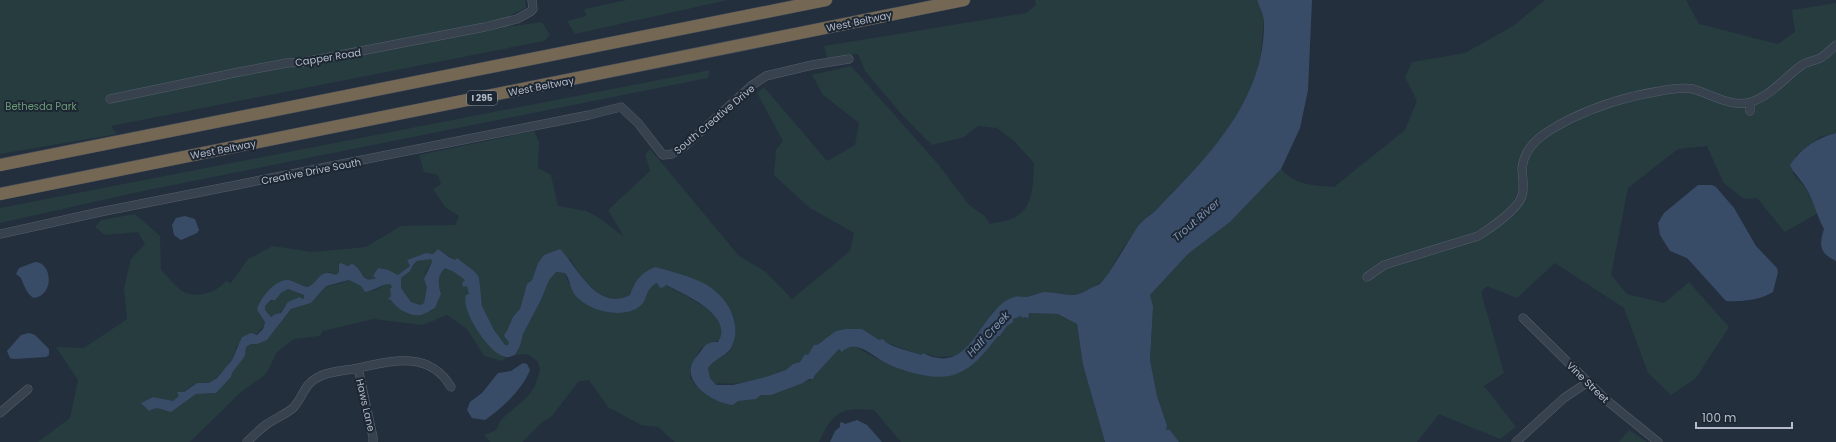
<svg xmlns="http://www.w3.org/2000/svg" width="1836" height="442" font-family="Poppins,sans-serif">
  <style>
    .green { fill: #263c3f }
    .water { fill: #394c67; fill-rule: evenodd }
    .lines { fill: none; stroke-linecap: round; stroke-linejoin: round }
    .minor-casing { stroke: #565f6c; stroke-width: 9 }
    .highway-casing { stroke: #434c59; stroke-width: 13 }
    .minor { stroke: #38414e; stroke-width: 8 }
    .highway { stroke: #746855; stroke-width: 12 }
    .labels { text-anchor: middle; stroke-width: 4; stroke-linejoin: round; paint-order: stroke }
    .shield { fill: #1d2633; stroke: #878f9c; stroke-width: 1 }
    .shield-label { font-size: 9px; font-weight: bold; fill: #b4bcc9 }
    .street-label { font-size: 10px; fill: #b4bcc9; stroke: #1d2633 }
    .park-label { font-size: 10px; fill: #6b9a76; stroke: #1d2633 }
    .water-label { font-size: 11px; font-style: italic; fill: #7c92b1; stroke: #1d2633 }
  </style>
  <rect width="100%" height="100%" fill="#242f3e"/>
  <path class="green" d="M0,0h525l1,8 -22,10 3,9 35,-5 8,13 -6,6 -433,85 6,8 -117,20z
    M627,0h101l-153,34 -8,-13 19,-5 -2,-7z
    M1035,0h222l7,19 -4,43 -9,28 -20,36 -21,27 -52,55 -17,15 -18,25 -18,31 -15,11 -15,5 -32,-3 -18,5h-11l-20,13 -26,37 -13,9 -17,1 -15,-4 -2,2 -42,-15 -17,-11h-16l-26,13 -12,13 -3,-1 -5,8c-7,2 -8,5 -14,8 -20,10 -46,16 -68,13l-2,2 -6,-7 -2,-10c6,-9 13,-9 20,-15 9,-9 8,-27 5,-39l-78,-47 -21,18 -4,10c-27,14 -47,-15 -60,-36l-32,4 -6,17 -5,4 -7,25 -16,27 6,6 -2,3h-3l-11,-15 -12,-24 -3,-29 -4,-5 -18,-13 -2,1 -17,-11 -5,5 -7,-1 -19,7 3,6 -12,9 -21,-7 -1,10c-12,4 -13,-4 -20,-12l-17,-2v8l-3,3 -7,-3c-9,4 -13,11 -21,15l-21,-7 -30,30 8,12c-5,13 -17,18 -29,25 0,10 -17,31 -27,36 -4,2 -9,-1 -12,0 -8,3 -10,9 -20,10l3,3 -7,5 -20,-4 -12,6 12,5h10l8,4 25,-18 20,-1 29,-37 1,-9 5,-3 16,-4 24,-31 20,-6 15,-17 16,-3 7,-3 24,11 13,-7h4l2,3 -2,2 1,7 -2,2 17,15 15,2 14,-7 6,-14c-3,-10 -4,-18 4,-26l9,4 11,8 -2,7 4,-2 30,68 9,5 -4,3 -18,-5 -17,-27 -20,-14 -24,10 -50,-6 -50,12 -3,5 -26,3 -17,13 -11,22 -25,18 -51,50h-152l32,-24 8,-38 -22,-33 28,1 43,-29 -3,-31 7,-29 14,-15 -7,-12 -33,3 -10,-8 6,-7 34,-6 25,22 1,34c6,6 14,16 21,21 14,8 34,2 44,-10l5,2 17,-24 25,-13 39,6 54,-5 35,-21 54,-1 4,-9 -13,-8 -13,-19 8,-5 -3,-9 -14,-3 -5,-17 115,-24 5,11 -1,26 13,7 7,31 28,5 15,8 23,18 -16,-27 42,-39 -5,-17 5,-5 89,107 27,16 26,27 58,-48 4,-18 -44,-25 -36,-33 2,-25 7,-9 -26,-48 7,-6 63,74 28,-16 4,-22 -36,-28 -11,-20 39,-9 87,98 31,41 16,11 5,8c7,-2 15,-2 21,-5 23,-8 22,-35 23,-56l-20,-22 -17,-13 -19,-2 -14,11 -32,8 -28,-28 -39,-46 -7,-17 -31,4 -3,-12 202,-33 10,-8z
    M1545,0h141l13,24 79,20 17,-12 -3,-22 44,-7v130l-16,4 -24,18 -3,19 12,13 13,26 -33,19 -28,-34 -13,1 -21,-17 -16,-36 -29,3 -50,39 -17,87 16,19 37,9 25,-21 40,45 -33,51 -25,17 -23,-22 -24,-65 -69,-45 -38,35 -30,-12 -6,6 23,81 -20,13 32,41 -16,12 -61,-25 -22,28h-238l-9,-12h-4l1,-6 -10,-28 -7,-36 3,-54 -3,-11 38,-41 42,-32 51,-53c13,16 35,17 53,18l71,-57 12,-29 -12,-24 7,-15 53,-9 48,-27z
    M710,70l-2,8 -565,113 -143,32v-15z
    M431,258l1,4 -7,11 2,14 -3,16 -4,2 -9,-3 -11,-14 1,-10 9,-7 7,-10z
    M556,272l9,1 3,9 23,24 55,-8 4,-12 8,-3 6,4 1,-2c13,7 49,24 55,36 3,6 1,13 0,19l-19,8 -11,19v10l5,8 23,15 38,-1 5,-4 42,-12 11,-5 1,-3 24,-26 4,3 4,-5h9l27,15 40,13 57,-17 19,-23 2,1 6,-10 6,-7 8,-3 7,3 1,-6 29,1 19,10 6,41 22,77h-204l-27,-32c-34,-3 -41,2 -55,32h-144l-17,-15 -17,-2 -33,-18 -19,-27 -11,2 -26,34 -12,8 -17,18h-33l-6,-7 12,-5 5,-10 27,-24 7,-10 5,-16 -2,-8 -10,-8 -13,1 5,-9 3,-12 18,-34 8,-21z
    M288,289l16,6v3l-19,8 -5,7 -5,1 -4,3 -6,-7v-4l16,-13z
    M1629,430l18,12h-28z"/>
  <path class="water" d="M1257,0h55l-4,90 -8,38 -19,41 -51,53 -42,32 -38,41 3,11 -3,54 7,36 10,29 -1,5h4l9,12h-74l-22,-77 -6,-41 -19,-10 -29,-1 -1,6 -2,-2 -3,1 -2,-2 -8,3v3l-6,4 -7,10h-2c-12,15 -23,31 -42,38 -19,8 -56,-3 -74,-13 -8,-5 -17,-13 -26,-14 -6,-1 -10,1 -14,5l-3,-3 -24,26 -2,4h-4l-6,4 -32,12h-10l-5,4 -18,2 -5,4c-22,-2 -57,-27 -36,-49 8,-9 7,-14 21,-14 17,-27 -35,-48 -52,-57l-2,2 -4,1 -3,-5c-13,6 -8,16 -17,23 -17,14 -52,5 -65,-11 -5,-7 -5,-16 -10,-22l-9,-1 -7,8 -8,20 -18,34 -3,12 -5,9c-3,1 -7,3 -9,2 -17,-2 -46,-48 -40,-62l3,-1 -2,-8 -4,1 -1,-4 3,-3 -11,-8 -9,-4c-8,8 -7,16 -4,26l-6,14c-4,2 -10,6 -14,7 -11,2 -24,-6 -30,-15l-3,-1 3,-3 -1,-7 2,-2 -2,-3c-9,0 -16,7 -25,8l-4,-6 -12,-6 -23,6 -15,17 -20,6 -24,31 -10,4h-6l-5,3 -1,9 -13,17 -1,4 -15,16 -20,1 -25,18c-8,-2 -14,-7 -22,-1l-8,-8 12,-6 20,4 6,-5 -2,-4h7l13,-9h12l8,-5 15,-18 10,-23 9,-4 6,2 6,-6 2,-7 -8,-12c2,-10 17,-30 30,-30 6,0 14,6 21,7 12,-6 11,-19 28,-12l3,-3v-8l2,-1 7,3 4,-2c12,5 8,20 24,14l-3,-2 5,-8 10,2 10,5 12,-9 -3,-6 19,-7 7,1 5,-5 11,8 6,3 2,-2 18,14 4,5 3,29 12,24 11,15h3l1,-3 -5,-6 1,-3 2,-2 6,-14 7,-8 7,-25 5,-4 6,-17 6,-8 16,-6c18,19 37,63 70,46 5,-15 11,-22 25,-28 15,4 30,8 44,14 24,10 45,39 33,65 -4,10 -17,12 -24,22l2,10 6,7h17l33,-8 20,-7 7,-6 7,-2 5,-8 3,1 6,-10h3l19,-14 10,-2h16l17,11 4,-1c4,8 29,12 38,16l2,-2c50,25 55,-44 91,-56 4,-1 8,0 12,0 6,-1 12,-4 18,-5 10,0 20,3 30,3 9,-1 17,-8 24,-10 8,-3 33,-50 41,-60 6,-7 14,-11 20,-18 51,-52 107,-109 105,-187 -1,-6 -5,-14 -7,-20zM431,259l1,3 -8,17 3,8 -3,16 -4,2 -9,-3 -10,-14v-10l9,-7 4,-7 3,-3zM288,289l16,6v3l-2,1 -2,-2 -12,5 -7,11 -6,1 -4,3 -6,-7v-4l6,-6h4l6,-7z
    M1836,133v128c-17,-8 -17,-16 -12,-32 -7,-13 -10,-27 -18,-41 -5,-9 -12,-14 -16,-23 11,-17 27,-27 46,-32z
    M1698,185h14l4,2 18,21 22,38 21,22 1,4 -5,20c-12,8 -33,10 -47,9l-39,-43 -17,-7 -10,-16 -2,-12 6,-10z
    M185,216l10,3 4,11 -2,3 -16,7 -7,-5 -2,-10 4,-7z
    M35,262c17,0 20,33 -1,36 -7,-3 -10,-13 -13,-20l-5,-4 3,-6z
    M29,333l6,2 14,14v6l-3,2 -32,2 -4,-1 -3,-7 14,-16z
    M523,363l4,1 3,6c-8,20 -27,37 -45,50l-13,-2 -5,-8 3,-8 12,-9 16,-20 13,-2z
    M857,420l10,5 15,17h-52l5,-11 5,-4v-4l2,-1 3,2z"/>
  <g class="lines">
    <defs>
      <path id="minor" d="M110,99l129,-27 48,-9 17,-1 181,-35 32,-8 13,-7 3,-3 -1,-9
        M1750,111v-8
        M0,234l100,-22 489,-97 32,-8 17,16 25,32 9,-1 13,-8 66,-60 15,-10 46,-11 37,-6
        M1367,277l17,-12 94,-29c13,-8 39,-26 44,-40 3,-9 0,-19 0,-28 3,-26 27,-38 48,-49 29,-14 58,-23 90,-28 10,-2 22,-4 33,-2 18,5 38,19 58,13 20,-6 35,-26 51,-37 6,-4 14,-4 20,-8 5,-3 9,-8 14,-12
        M1523,318l82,81 53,43
        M358,368l15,69v5
        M0,413l28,-24
        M247,442c7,-7 13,-13 20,-18 9,-6 19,-10 26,-16 9,-9 11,-23 22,-29 10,-7 26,-8 38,-10 35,-7 75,-21 98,18
        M1516,442l48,-44 24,-16"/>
      <path id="highway" d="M0,165l826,-165
        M0,194l964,-194"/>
    </defs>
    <use href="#minor" class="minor-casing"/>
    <use href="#highway" class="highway-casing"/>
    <use href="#minor" class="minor"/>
    <use href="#highway" class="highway"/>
  </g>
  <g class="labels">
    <rect class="shield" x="467" y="91" width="30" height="14" rx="3"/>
    <g class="shield-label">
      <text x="482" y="101">I 295</text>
    </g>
    <g class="street-label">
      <text transform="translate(859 21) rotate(-12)" y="4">West Beltway</text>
      <text transform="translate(328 57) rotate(-9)" y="4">Capper Road</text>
      <text transform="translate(541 86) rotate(-11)" y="4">West Beltway</text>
      <text transform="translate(714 119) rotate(-40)" y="4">South Creative Drive</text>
      <text transform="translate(223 149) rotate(-11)" y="4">West Beltway</text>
      <text transform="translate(311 171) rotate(-11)" y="4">Creative Drive South</text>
      <text transform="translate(1588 382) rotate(44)" y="4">Vine Street</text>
      <text transform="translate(366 405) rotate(77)" y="4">Haws Lane</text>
    </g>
    <g class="park-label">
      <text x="41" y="110">Bethesda Park</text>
    </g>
    <g class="water-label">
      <text transform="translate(1196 220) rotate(-41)" y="4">Trout River</text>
      <text transform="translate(988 334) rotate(-47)" y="4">Half Creek</text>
    </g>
  </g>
  <path d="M1696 422v6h96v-6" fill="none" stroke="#b4bcc9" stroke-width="2"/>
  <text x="1702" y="422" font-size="12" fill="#b4bcc9" stroke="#1d2633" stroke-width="3" paint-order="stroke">100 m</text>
</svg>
